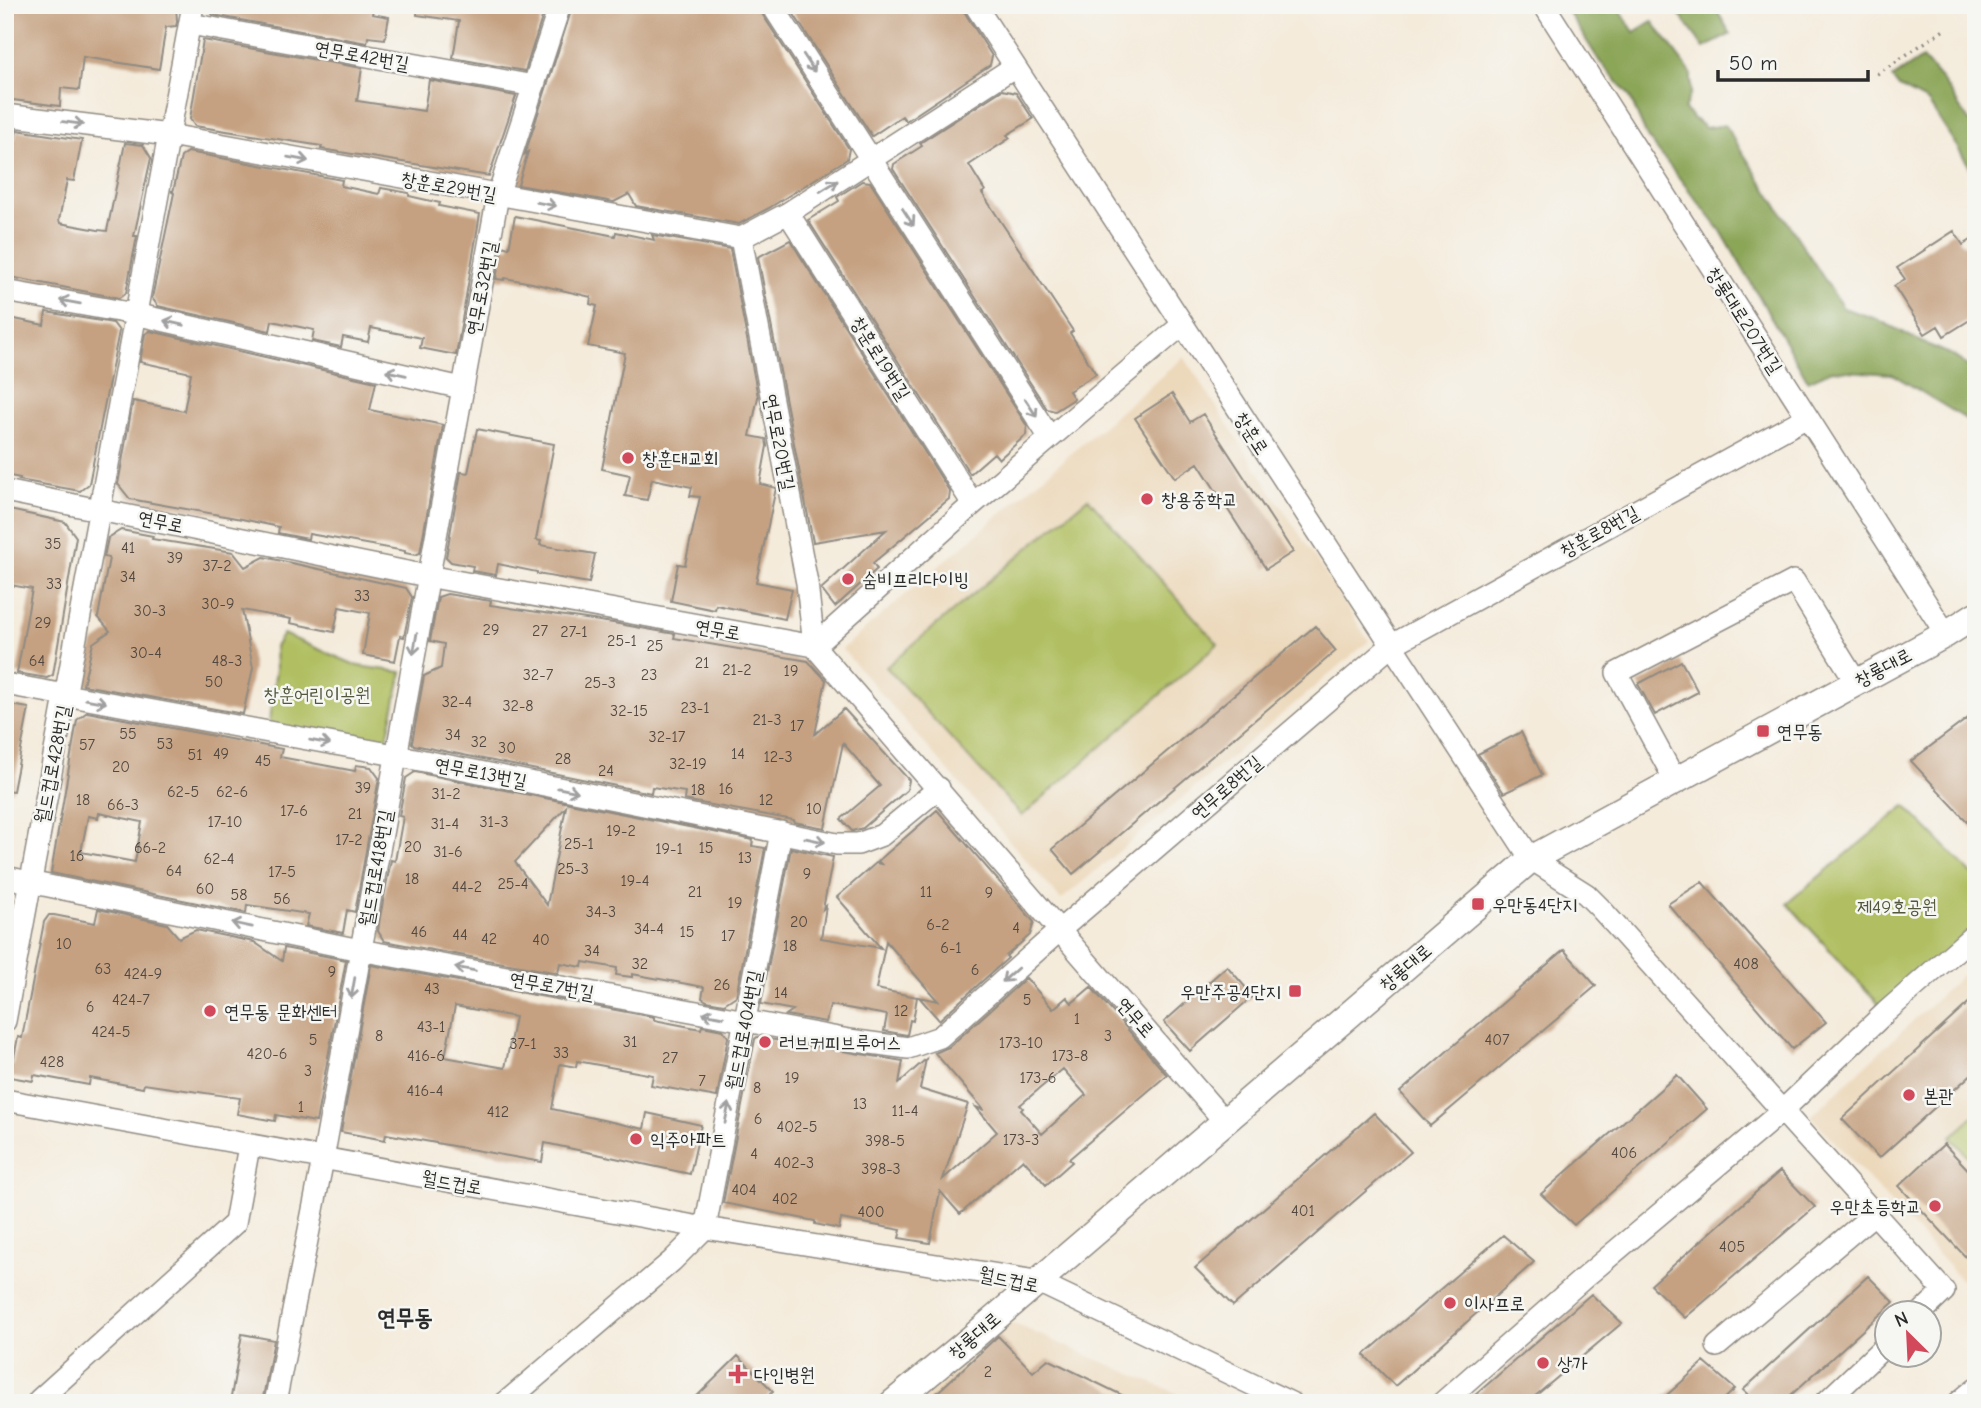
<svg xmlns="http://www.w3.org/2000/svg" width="1981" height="1408" font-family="'Comic Neue','Poor Story',sans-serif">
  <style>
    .built { fill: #ecd8ba }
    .green { fill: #b1bf62; stroke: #6e7546; stroke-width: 2 }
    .forest { fill: #8ca658; stroke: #5c6842; stroke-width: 2 }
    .building { fill: #c5a181; fill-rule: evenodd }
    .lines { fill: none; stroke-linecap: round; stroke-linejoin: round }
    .minor-casing { stroke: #908b83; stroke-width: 24 }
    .major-casing { stroke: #908b83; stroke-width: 29 }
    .path { stroke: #908b83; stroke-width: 3.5; stroke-dasharray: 2 5; stroke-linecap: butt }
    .minor { stroke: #fff; stroke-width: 21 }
    .major { stroke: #fff; stroke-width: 26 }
    .oneway { stroke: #a0a0a0 }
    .poi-dot { fill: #d1495b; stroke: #f6f6f2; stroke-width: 2.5 }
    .labels { text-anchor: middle; stroke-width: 5; stroke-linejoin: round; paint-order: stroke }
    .number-label { font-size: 16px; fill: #524840 }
    .street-label { font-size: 19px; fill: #2b2b2b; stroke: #f6f6f2 }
    .poi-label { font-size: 19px; fill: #2b2b2b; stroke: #f6f6f2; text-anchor: start }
    .park-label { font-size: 19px; fill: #53573c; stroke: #f6f6f2 }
    .quarter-label { font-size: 23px; font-weight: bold; fill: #2b2b2b; stroke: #f6f6f2 }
  </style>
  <rect width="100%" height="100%" fill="#f6f6f2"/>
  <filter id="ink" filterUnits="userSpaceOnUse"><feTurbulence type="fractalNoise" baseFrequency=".0143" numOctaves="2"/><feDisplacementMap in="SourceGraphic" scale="14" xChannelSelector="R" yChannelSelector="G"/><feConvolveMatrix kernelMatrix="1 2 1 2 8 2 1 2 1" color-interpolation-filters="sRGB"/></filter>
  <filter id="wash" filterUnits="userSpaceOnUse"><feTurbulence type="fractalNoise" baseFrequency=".00686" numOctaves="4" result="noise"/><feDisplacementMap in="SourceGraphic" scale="28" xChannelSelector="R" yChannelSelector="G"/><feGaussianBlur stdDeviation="1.57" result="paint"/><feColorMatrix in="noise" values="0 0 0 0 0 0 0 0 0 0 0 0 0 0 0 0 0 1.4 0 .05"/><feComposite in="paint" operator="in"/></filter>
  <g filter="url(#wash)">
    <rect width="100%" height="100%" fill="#f4ebdb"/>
    <path class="built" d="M1184,357l185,284 -308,259 -219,-251z
      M1976,962v334l-165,-180z
      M1012,1323l187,80h-281l84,-77z"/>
    <path class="green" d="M1088,498l130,146 -196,172 -136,-149z
      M283,634l75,32 44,6 -17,75 -117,-18 8,-60 -1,-22z
      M1905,806l71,72v55l-90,79 -99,-109z
      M1976,1114v51l-25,-28z"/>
    <path class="forest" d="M1564,5h53l17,27 18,-11 39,52v19l-7,18 21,18 20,-3 118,183 34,11 44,23 29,12 21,14 5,-1v58l-84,-51 -60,-4 -24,11 -87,-150 -74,-94 -18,-42 -29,-33z
      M1673,5h40l18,29 -27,14z
      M1922,58l20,22 34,52v44l-48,-74 -29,-15 -7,-9z"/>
    <g id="blocks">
      <path class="building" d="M5,5h171l1,17 -1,4 -10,1 -7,42 -76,-12 -4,33 -18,-2 -1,18 -55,-7z
        M206,5h76l23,4 1,-4h68l-2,9 17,3 -4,22 -17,-2 -1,6 -154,-28z
        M418,5h128l-21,66 -72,-13 6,-37 -42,-6z
        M573,5h186l2,7 88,137 -2,10 -78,49 -30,16 -103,-18 -7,-12 -15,8 -96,-17 10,-33 -3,2z
        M788,5h172l32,51 -2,9 -84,56 -4,-5 -30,20z
        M203,40l159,28 -5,33 67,10 5,-31 87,16 -27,80 -168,-27 1,-3 -127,-20 -5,-7z
        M1002,90l14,3 17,26 -26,16 3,3 -41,27 16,26 -3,2 91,138 -3,2 26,41 -27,17 5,8 -19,12 -8,-2 -154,-240 1,-5 28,-18 -2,-3z
        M17,130l65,10 -8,41 -7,-1 -8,40 1,3 38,7 9,1 18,-88 18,2 8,13 -17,78h3l-11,57 -7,5 -114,-22v-139l10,2z
        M188,152l154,28 -1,6 38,8 2,-6 28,5v3l31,7 -1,3 41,8 -24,141 -36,-7 2,-10 -51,-10 -3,14 -25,-5 -2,10 -29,-6 2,-11 -42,-9 -2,10 -112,-25 -6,-8 22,-105 -2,-1v-2l1,2 8,-35z
        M862,181l8,1 157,244 -1,9 -27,24 -5,-6 -24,21 -162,-254 31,-19 -2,-4z
        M515,216l100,20 1,-4 38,8 -2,-5 78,14 28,148 -8,39 16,3 1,7 -7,38 16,4 -20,94 36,7 -7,30 -69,-14 -1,5 -44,-9 7,-37 7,1 15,-68 -10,-1 2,-9 -40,-8 -5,21 -22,-4 5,-21 -28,-6 23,-116 -37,-7 9,-40 -7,-2 1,-7 -59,-14 -27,-5 -1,2 -8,-1 6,-33 7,2z
        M1954,231l9,14 13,-8v79l-32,20 -6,-10 -13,8 -31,-48 11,-7 -8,-11z
        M790,240l160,252 -1,7 -76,64 4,6 -42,38 -14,-18 65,-59 -73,12 -55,-285z
        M46,312l67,11 6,8 -30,153 -9,7 -61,-11 1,-2 -15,-3v-158l39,8z
        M150,331l226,51 -6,28 73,15 -23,128 -5,2 -10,-2v-2l-96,-17 -1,5 -30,-6 1,-6 -37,-8 -112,-20 -12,-15 15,-83 51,10 7,-38 -51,-11 5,-28z
        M1172,394l18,28 13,-8 90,138 -27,17 -68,-106 -23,15 -40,-60z
        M477,429l77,15 -18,96 5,1 -1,4 55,9 -6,29 -52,-9v-2l-39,-8 -2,11 -24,-4 1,-5 -22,-4 -5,-5 15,-85 7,1z
        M5,509l60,13 11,15 -23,138 -6,3 -30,-5 15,-84 -27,-5z
        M121,530l32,6 -1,3 81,13 12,15 19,-10 142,31 6,9 -8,40 -4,-1 -5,25 -32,-6 7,-42 -31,-6 -5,25 -44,-9 1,-4 -49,-9 11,58 -10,46 -160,-29 10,-42 17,-12 -12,-14 11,-59 -5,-1 4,-19z
        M447,594l44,7 -1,4 123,18 62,11 -1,4 134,23 18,19 -11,54 29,-25 65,71 -2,10 -44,38 -11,3 -11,-12 39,-33 -37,-43 -18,85 -31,-6v-2l-110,-20 1,-8 -33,-5 -1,6 -237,-48 -2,-2 12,-67 17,-8 3,-24 -14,-3 8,-44z
        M1315,626l21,25 -263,223 -21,-25z
        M1681,661l17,31 -43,23 -17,-31z
        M5,704l24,4 -16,83 -8,-1z
        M87,712l195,37 -2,8 75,14 1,-6 15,2 8,11 -24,134 -8,-2 -4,23 -37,-7 3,-12 -62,-9 -1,8 -195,-40 26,-153zM99,813l43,9 -7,40 -54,-10 7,-36 10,2z
        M1976,712v119l-65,-70z
        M1521,732l21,43 -38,18 -26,-39z
        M415,772l338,68 -1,6 13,2 -29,148 -12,8 -17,-3 -5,-3 2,-11 -72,-13v3l-16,-2 1,-7 -34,-6 -1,5 -22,-4 -2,10 -174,-32 -6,-10 2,-14 11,-57 4,1 8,-44 -4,-1 7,-38zM566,807l-19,98 -32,-43z
        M937,810l97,112 -4,13 -24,21 2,2 -69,62 -20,-23 19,4 -52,-60 -10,48 41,8 -4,24 -3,-1 -3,15 -23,-4 3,-16 -57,-10 -4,17 -40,-7 7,-5 -32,-6 30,-156 42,9 -10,52 3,-3 -5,32 60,10 -44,-51 39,-34 5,1 -3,-3z
        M1702,882l124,140 -34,27 -124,-145z
        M98,909l69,15 12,14 17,-8 58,12 28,19 2,-13 62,12 -30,162 -40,-7 -1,6 -38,-7 3,-16 -96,-14 -1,4 -53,-10 -1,7 -55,-10 -1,6 -23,-4 8,-40 4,1 22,-116 5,-7h5l41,8z
        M1564,950l32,36 -166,140 -30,-34z
        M371,965l283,52v3l47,9 1,-3 21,4 5,7 -11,60 -66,-12 2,-10 -76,-14 -1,6 -16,-3 -8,45 92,20 3,-16 54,12 -11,49 -145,-31 -3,19 -156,-28 -1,6 -44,-8zM455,1006l60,11 -10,51 -60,-11z
        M1227,966l26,30 -63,55 -26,-29z
        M1026,978l27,31 14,-12 5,6 19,-16 76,88 -98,84 3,3 -26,23 -23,-26 -63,55 -20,-23 -10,52 -31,-5 2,-8 -60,-11 -2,10 -24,-5v-3l-92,-18 32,-164 2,-2 146,24 -4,22 27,-24 -6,30 48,15 -25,75 54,-47 -21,-25 8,3 -49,-57 14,-6zM1063,1069l23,26 -44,39 -21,-24 2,-2 -3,-3z
        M1976,996v74l-97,88 -37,-39z
        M1677,1075l30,34 -133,116 -33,-31z
        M1374,1113l37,39 -178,154 -38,-38z
        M1944,1144l32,34v90l-77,-82z
        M1780,1171l35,36 -130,111 -34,-33z
        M1503,1235l31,27 -139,124 -31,-31z
        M1868,1276l26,26 -112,101h-25l-14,-13z
        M1591,1294l31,29 -95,80h-61z
        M242,1334l32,6 -12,63h-32z
        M998,1336l35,36 15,-13 90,44h-212z
        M738,1356l35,35 -12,12h-71z
        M1704,1362l31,27 -15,14h-62z"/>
    </g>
  </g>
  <g filter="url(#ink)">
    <use href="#blocks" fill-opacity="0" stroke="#908b83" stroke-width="2"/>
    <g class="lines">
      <defs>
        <path id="minor" d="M772,5l278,433
          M975,5l556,854 55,35 14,14 344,383 -24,23
          M1544,5l402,629
          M190,24l344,62
          M5,115l164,20 572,103 47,-25 226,-146
          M788,213l185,291
          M741,238l66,345 7,63
          M5,291l130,23 327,74
          M5,491l422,85 387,70 411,476
          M814,646l159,-142 209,-179
          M5,684l390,71 442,89h21l24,-9 57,-47
          M1675,780l-58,-107 177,-92 62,101
          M5,877l355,73 489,90 59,8 32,-11 121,-108 331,-284 415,-228
          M5,1021l188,-1016
          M5,1100l700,128 331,53 255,122
          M1717,1346l157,-132
          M39,1403v-3l196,-177 14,-77
          M275,1403l48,-244 175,-964 62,-190
          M505,1403l167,-142 33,-33 76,-396
          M1442,1403l143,-126 197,-166 104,-99 90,-79
          M1825,1403l61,-58
          M1958,1403l18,-15"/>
        <path id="major" d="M893,1403l79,-65 559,-479 415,-225 30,-19"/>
      </defs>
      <use href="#minor" class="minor-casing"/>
      <use href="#major" class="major-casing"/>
      <path class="path" d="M1877,74l70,-46"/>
      <use href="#minor" class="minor"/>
      <use href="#major" class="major"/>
    </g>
    <defs><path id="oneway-shaft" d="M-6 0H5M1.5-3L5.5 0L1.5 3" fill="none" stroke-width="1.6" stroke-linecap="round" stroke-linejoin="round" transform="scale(1.75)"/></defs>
    <g class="oneway">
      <use href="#oneway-shaft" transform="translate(809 63) rotate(57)"/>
      <use href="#oneway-shaft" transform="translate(73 123) rotate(7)"/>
      <use href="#oneway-shaft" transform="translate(298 159) rotate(10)"/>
      <use href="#oneway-shaft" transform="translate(829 186) rotate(-32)"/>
      <use href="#oneway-shaft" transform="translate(546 204) rotate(10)"/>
      <use href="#oneway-shaft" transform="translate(908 217) rotate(57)"/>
      <use href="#oneway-shaft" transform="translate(70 302) rotate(-170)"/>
      <use href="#oneway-shaft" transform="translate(174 323) rotate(-167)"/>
      <use href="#oneway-shaft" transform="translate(396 373) rotate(-167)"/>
      <use href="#oneway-shaft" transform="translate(1031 408) rotate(57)"/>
      <use href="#oneway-shaft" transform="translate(415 644) rotate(100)"/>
      <use href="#oneway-shaft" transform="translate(96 701) rotate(10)"/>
      <use href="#oneway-shaft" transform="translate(320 742) rotate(10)"/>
      <use href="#oneway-shaft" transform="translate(568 790) rotate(11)"/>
      <use href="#oneway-shaft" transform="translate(815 840) rotate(12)"/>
      <use href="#oneway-shaft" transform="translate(242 925) rotate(-168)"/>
      <use href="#oneway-shaft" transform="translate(465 969) rotate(-170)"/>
      <use href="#oneway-shaft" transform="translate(1010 975) rotate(138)"/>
      <use href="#oneway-shaft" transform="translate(353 988) rotate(100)"/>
      <use href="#oneway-shaft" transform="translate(713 1015) rotate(-170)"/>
      <use href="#oneway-shaft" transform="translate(727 1113) rotate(-79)"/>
    </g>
  </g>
  <g class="poi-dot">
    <circle cx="628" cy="458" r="7"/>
    <circle cx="1147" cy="499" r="7"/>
    <circle cx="848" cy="579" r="7"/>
    <rect x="1756" y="724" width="14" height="14" rx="3.5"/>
    <rect x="1471" y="897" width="14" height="14" rx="3.5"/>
    <rect x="1288" y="984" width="14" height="14" rx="3.5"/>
    <circle cx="210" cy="1011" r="7"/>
    <circle cx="765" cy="1042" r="7"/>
    <circle cx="1909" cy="1095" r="7"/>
    <circle cx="636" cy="1139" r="7"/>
    <circle cx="1935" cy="1206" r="7"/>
    <circle cx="1450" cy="1303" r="7"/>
    <circle cx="1543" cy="1363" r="7"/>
    <path d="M734.5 1363.5h7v7h7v7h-7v7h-7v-7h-7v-7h7z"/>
  </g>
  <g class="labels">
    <g class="number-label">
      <text x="53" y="549">35</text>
      <text x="128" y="553">41</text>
      <text x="175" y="563">39</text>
      <text x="217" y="571">37-2</text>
      <text x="128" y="582">34</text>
      <text x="54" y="589">33</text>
      <text x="362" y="601">33</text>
      <text x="218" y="609">30-9</text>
      <text x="150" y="616">30-3</text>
      <text x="43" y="628">29</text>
      <text x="491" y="635">29</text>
      <text x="540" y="636">27</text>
      <text x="574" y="637">27-1</text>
      <text x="622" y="646">25-1</text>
      <text x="655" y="651">25</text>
      <text x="146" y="658">30-4</text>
      <text x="37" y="666">64</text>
      <text x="227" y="666">48-3</text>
      <text x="702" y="668">21</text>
      <text x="737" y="675">21-2</text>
      <text x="791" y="676">19</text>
      <text x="538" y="680">32-7</text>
      <text x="649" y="680">23</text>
      <text x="214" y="687">50</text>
      <text x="600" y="688">25-3</text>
      <text x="457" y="707">32-4</text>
      <text x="518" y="711">32-8</text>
      <text x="695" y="713">23-1</text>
      <text x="629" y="716">32-15</text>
      <text x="767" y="725">21-3</text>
      <text x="797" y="731">17</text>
      <text x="128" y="739">55</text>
      <text x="453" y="740">34</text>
      <text x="667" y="742">32-17</text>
      <text x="479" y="747">32</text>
      <text x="165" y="749">53</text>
      <text x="87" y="750">57</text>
      <text x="507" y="753">30</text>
      <text x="221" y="759">49</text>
      <text x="738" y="759">14</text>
      <text x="195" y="760">51</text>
      <text x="778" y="762">12-3</text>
      <text x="563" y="764">28</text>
      <text x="263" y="766">45</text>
      <text x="688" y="769">32-19</text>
      <text x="121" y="772">20</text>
      <text x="606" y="776">24</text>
      <text x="363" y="793">39</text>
      <text x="726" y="794">16</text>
      <text x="698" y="795">18</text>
      <text x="183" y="797">62-5</text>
      <text x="232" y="797">62-6</text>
      <text x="446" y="799">31-2</text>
      <text x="83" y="805">18</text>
      <text x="766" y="805">12</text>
      <text x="123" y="810">66-3</text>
      <text x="814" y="814">10</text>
      <text x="294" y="816">17-6</text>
      <text x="355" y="819">21</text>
      <text x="225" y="827">17-10</text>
      <text x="494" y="827">31-3</text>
      <text x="445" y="829">31-4</text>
      <text x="621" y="836">19-2</text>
      <text x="349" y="845">17-2</text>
      <text x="579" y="849">25-1</text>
      <text x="413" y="852">20</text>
      <text x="150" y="853">66-2</text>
      <text x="706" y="853">15</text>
      <text x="669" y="854">19-1</text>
      <text x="448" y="857">31-6</text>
      <text x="77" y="861">16</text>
      <text x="745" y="863">13</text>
      <text x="219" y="864">62-4</text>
      <text x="573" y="874">25-3</text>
      <text x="174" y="876">64</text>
      <text x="282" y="877">17-5</text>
      <text x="807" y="879">9</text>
      <text x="412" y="884">18</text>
      <text x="635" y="886">19-4</text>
      <text x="513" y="889">25-4</text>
      <text x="467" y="892">44-2</text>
      <text x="205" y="894">60</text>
      <text x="695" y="897">21</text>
      <text x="926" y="897">11</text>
      <text x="989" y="898">9</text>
      <text x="239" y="900">58</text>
      <text x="282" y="904">56</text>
      <text x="735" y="908">19</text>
      <text x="601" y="917">34-3</text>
      <text x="799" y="927">20</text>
      <text x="938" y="930">6-2</text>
      <text x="1016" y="933">4</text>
      <text x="649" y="934">34-4</text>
      <text x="419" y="937">46</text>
      <text x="687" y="937">15</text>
      <text x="460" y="940">44</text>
      <text x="728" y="941">17</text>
      <text x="489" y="944">42</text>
      <text x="541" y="945">40</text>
      <text x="64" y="949">10</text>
      <text x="790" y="951">18</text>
      <text x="951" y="953">6-1</text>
      <text x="592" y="956">34</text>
      <text x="640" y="969">32</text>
      <text x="1746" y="969">408</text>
      <text x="103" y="974">63</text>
      <text x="975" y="975">6</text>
      <text x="332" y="977">9</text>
      <text x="143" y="979">424-9</text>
      <text x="722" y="990">26</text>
      <text x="432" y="994">43</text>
      <text x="781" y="998">14</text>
      <text x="131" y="1005">424-7</text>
      <text x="1027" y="1005">5</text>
      <text x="90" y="1012">6</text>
      <text x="901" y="1016">12</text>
      <text x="1077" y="1024">1</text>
      <text x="431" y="1032">43-1</text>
      <text x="111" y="1037">424-5</text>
      <text x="379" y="1041">8</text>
      <text x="1108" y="1041">3</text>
      <text x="313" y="1045">5</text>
      <text x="1497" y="1045">407</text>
      <text x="630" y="1047">31</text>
      <text x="1021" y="1048">173-10</text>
      <text x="523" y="1049">37-1</text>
      <text x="561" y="1058">33</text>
      <text x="267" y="1059">420-6</text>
      <text x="426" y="1061">416-6</text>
      <text x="1070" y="1061">173-8</text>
      <text x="670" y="1063">27</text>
      <text x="52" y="1067">428</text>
      <text x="308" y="1076">3</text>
      <text x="792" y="1083">19</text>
      <text x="1038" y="1083">173-6</text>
      <text x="702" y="1086">7</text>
      <text x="757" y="1093">8</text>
      <text x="425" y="1096">416-4</text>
      <text x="860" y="1109">13</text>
      <text x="301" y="1112">1</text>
      <text x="905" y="1116">11-4</text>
      <text x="498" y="1117">412</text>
      <text x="758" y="1124">6</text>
      <text x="797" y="1132">402-5</text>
      <text x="1021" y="1145">173-3</text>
      <text x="885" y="1146">398-5</text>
      <text x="1624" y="1158">406</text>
      <text x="754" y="1159">4</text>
      <text x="794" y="1168">402-3</text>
      <text x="881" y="1174">398-3</text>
      <text x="744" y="1195">404</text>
      <text x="785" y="1204">402</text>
      <text x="1303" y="1216">401</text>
      <text x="871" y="1217">400</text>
      <text x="1732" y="1252">405</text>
      <text x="988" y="1377">2</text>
    </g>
    <g class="street-label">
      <text transform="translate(362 55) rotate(10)" y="7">연무로42번길</text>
      <text transform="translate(449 186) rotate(10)" y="7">창훈로29번길</text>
      <text transform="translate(481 288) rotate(-79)" y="7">연무로32번길</text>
      <text transform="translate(1745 320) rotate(57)" y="7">창룡대로207번길</text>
      <text transform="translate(881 358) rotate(58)" y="7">창훈로19번길</text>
      <text transform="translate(1252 433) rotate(57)" y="7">창훈로</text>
      <text transform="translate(780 442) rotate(79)" y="7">연무로20번길</text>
      <text transform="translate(161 521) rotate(12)" y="7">연무로</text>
      <text transform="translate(1599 531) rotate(-29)" y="7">창훈로8번길</text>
      <text transform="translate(718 629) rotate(10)" y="7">연무로</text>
      <text transform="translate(1883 667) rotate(-28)" y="7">창룡대로</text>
      <text transform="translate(52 764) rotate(-79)" y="7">월드컵로428번길</text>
      <text transform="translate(481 772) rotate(11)" y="7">연무로13번길</text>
      <text transform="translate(1226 787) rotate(-41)" y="7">연무로8번길</text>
      <text transform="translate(375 868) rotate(-80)" y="7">월드컵로418번길</text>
      <text transform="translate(1405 967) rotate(-41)" y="7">창룡대로</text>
      <text transform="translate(552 985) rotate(10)" y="7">연무로7번길</text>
      <text transform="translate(1136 1017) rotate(49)" y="7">연무로</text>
      <text transform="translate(743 1030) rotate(-79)" y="7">월드컵로404번길</text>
      <text transform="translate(452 1182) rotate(10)" y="7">월드컵로</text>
      <text transform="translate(1009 1279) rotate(12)" y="7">월드컵로</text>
      <text transform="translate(974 1335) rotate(-41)" y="7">창룡대로</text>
    </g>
    <g class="poi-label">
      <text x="642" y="465">창훈대교회</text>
      <text x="1161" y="506">창용중학교</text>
      <text x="862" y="586">숨비프리다이빙</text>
      <text x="1777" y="738">연무동</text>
      <text x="1492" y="911">우만동4단지</text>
      <text x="1281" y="998" text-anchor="end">우만주공4단지</text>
      <text x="224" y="1018">연무동 문화센터</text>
      <text x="779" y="1049">러브커피브루어스</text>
      <text x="1923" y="1102">본관</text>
      <text x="650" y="1146">익주아파트</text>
      <text x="1921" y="1213" text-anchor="end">우만초등학교</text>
      <text x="1464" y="1310">이사프로</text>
      <text x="1557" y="1370">상가</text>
      <text x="754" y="1381">다인병원</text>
    </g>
    <g class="park-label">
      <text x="317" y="701">창훈어린이공원</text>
      <text x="1897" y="913">제49호공원</text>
    </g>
    <g class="quarter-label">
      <text x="405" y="1325">연무동</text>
    </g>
  </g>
  <rect width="1981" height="1408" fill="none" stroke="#f6f6f2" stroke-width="28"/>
  <g transform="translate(1908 1334) rotate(336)"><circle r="33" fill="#f6f6f2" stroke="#a5a5a2" stroke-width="2"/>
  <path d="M0-5L12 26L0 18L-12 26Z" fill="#d1495b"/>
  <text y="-10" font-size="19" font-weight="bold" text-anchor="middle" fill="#2b2b2b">N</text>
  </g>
  <path d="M1718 70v10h150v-10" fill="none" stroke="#2b2b2b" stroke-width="3.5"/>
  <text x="1729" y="70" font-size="21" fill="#2b2b2b" stroke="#f6f6f2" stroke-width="5" paint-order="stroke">50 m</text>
</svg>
